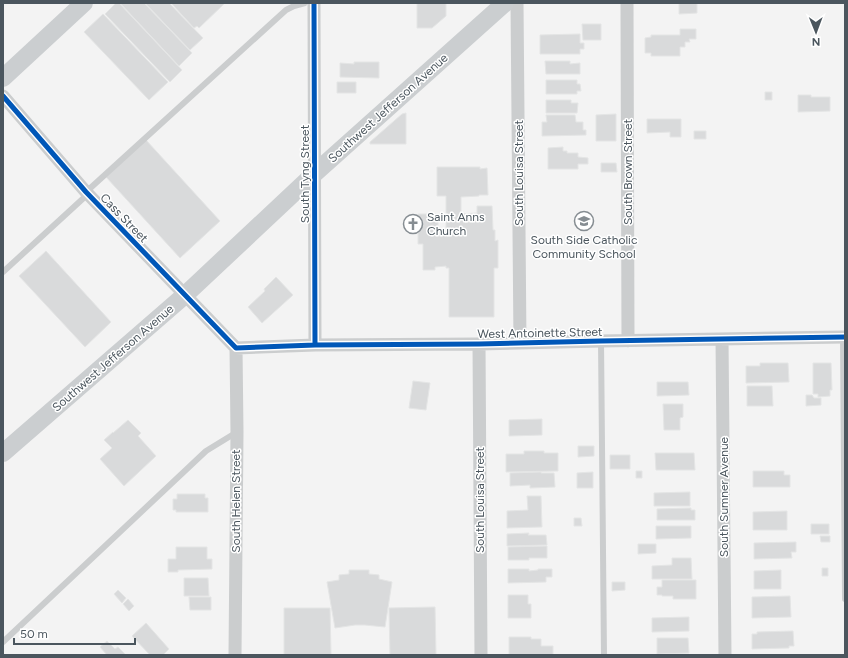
<svg xmlns="http://www.w3.org/2000/svg" width="848" height="658" font-family="Figtree,sans-serif">
  <style>
    .building { fill: #d9dadb; stroke: #e4e5e5 }
    .lines { fill: none; stroke-linecap: round; stroke-linejoin: round }
    .lane { stroke: #cbcdce; stroke-width: 6 }
    .street { stroke: #cbcdce; stroke-width: 13 }
    .secondary { stroke: #cbced0; stroke-width: 18 }
    .cycleway-casing { stroke: #fff; stroke-width: 8 }
    .cycleway { stroke: #0057b8; stroke-width: 5 }
    .labels { text-anchor: middle; stroke-width: 3; stroke-linejoin: round; paint-order: stroke }
    .street-label { font-size: 12px; fill: #4b565e; stroke: #fff }
    .poi-label { font-size: 12px; fill: #4b565e; stroke: #fff; text-anchor: start }
  </style>
  <rect width="100%" height="100%" fill="#f3f3f3"/>
  <path class="building" d="M116,3h3l63,67 -12,12 -65,-68z
    M120,3h24l48,50 -13,13z
    M145,3h24l34,35 -13,12z
    M171,3h54l-26,25 -2,-2 -3,2z
    M417,3h29v13l-14,12h-15z
    M679,3h18v10l-18,1z
    M103,14l65,68 -19,18 -65,-68z
    M582,24h19v16h-18z
    M680,29h16v10h-7l1,3h-5v5h-5v9h-29v-3h-6v-15l6,-1v-2h29z
    M580,34v9h4v6h-4v5h-40v-19z
    M545,61h25v3l10,-1v11h-34z
    M354,62h25v16l-39,-1v-14l14,1z
    M546,80h31v4h3l1,7h-4v3h-31z
    M337,82h19v11h-19z
    M765,92h7v8h-7z
    M798,95h13v2h19v14l-32,1z
    M546,100h25v3h7l-1,10h-31z
    M406,113v31h-36v-2l32,-28z
    M616,114v27h-20v-26z
    M546,115h29l1,7h7v8h3v5l-44,1v-14h5z
    M647,119h34v18h-11v-5l-23,1z
    M694,131h12v8h-12z
    M146,140l74,81 -40,37 -74,-81z
    M563,147v4h4v2h11v4l10,1v6h-10v5h-30v-21z
    M601,163h15l1,9h-16z
    M437,167h43v2l7,-1 1,27h-9v1l-18,1v17l16,-1v-7h15l1,24h2v11l3,-1v28h-4v49h-45v-49h-3v-2l-11,1v3h-12v-26h-5v-30h20v17h8v-35h-9z
    M46,251l65,71 -26,25 -66,-71z
    M276,277l17,18 -31,28 -14,-16 17,-16 -1,-2z
    M760,363h28l1,19 -43,1v-17h14z
    M813,363h18l1,27h-2v6l-12,1v-3h-5z
    M413,381l17,2 -4,27 -17,-2z
    M657,382h31l1,13 -32,1z
    M747,386h25l1,20h-26z
    M806,395h6l2,3h7v7l-15,1z
    M663,404h20v13l-3,1v12h-16z
    M542,419v16l-33,1v-16z
    M128,420l13,13 -3,3 18,20 -32,30 -24,-27 12,-11 -8,-8 9,-8v1z
    M578,446h16v10l-16,1z
    M524,451h20v2h14v18l-52,1v-18h18z
    M655,453h39l1,17h-39z
    M610,455h20v14h-20z
    M636,471h6v7h-6z
    M753,471h31v4h6v12h-37z
    M541,472v1h13l1,14 -25,1v-3l-20,1v-13z
    M593,472v16h-16v-15z
    M690,492v14h-36v-13z
    M177,494h28v4h3v14h-32v-2h-3v-11h4z
    M527,496h14l1,31 -35,1v-17l21,-1z
    M691,508v2h4v10h-38v-11z
    M787,511v19h-34v-18z
    M574,518h7l1,8h-8z
    M811,524h18v10h-18z
    M656,526h35v12l-35,1z
    M529,533l-1,2h18l1,10 -40,1v-12z
    M820,536h10v6h-9z
    M796,542v10h-5l1,6 -38,1v-16z
    M638,544h18v9l-18,1z
    M547,546v12h-18v2h-21v-13z
    M176,547h31v12h5v10l-34,1v2h-10v-13h8z
    M672,558h19l1,21h-40v-13l20,-1z
    M822,568h6v8h-6z
    M508,569h21v2l9,-1v-1h14v8h-6v5l-38,1z
    M349,570h20v4l10,1v4l13,3 -7,45 -20,-2h-10l-20,3 -8,-46 12,-2v-5l10,-1z
    M781,570v19h-27v-18z
    M184,578h24l1,18h-25z
    M662,580h34v19h-23v-3h-11v-1h-5v-8h5z
    M612,582h13v8l-13,1z
    M118,590l8,8 -4,5 -8,-9z
    M508,595h20v9h3v14h-23z
    M790,596l1,21 -39,1v-21z
    M189,597h22v13h-21z
    M128,599l6,7 -5,5 -6,-7z
    M435,607l1,48h-46l-1,-47z
    M284,608h46l1,47h-47z
    M689,617v14l-37,1v-14z
    M146,623l23,26 -6,6h-13l-18,-19z
    M793,631l1,15h-5v2l-37,1v-15h5v-2z
    M509,637h22v2h10v7h12v9h-44z
    M657,638h31l1,15 -32,1z
    M107,641l8,8 3,-2 8,8h-19l-7,-8z"/>
  <g class="lines">
    <path class="lane" d="M86,192l200,-182 8,-4 11,-3
      M3,272l85,-78
      M843,337l2,262
      M601,341l3,314
      M3,642l203,-191 31,-19"/>
    <path class="street" d="M314,3l1,342
      M517,3l3,340
      M627,3l1,338
      M3,96l83,96 150,156
      M722,339l3,316
      M479,344l2,311
      M236,348l79,-3 164,-1 122,-3 244,-4
      M235,655l2,-223 -1,-84"/>
    <path class="secondary" d="M3,78l81,-75
      M3,453l182,-158 130,-122 190,-170"/>
    <defs>
      <path id="cycleway" d="M314,3l1,342
        M3,96l83,96 150,156 79,-3 164,-1 122,-3 244,-4"/>
    </defs>
    <use href="#cycleway" class="cycleway-casing"/>
    <use href="#cycleway" class="cycleway"/>
  </g>
  <defs>
    <symbol id="school-ring" viewBox="-11 -11 22 22"><circle r="9.5" fill="#fff" stroke="#868d92" stroke-width="1.5"/><path d="M0-5L7-2L0 1L-7-2ZM-4 1L0 2.5L4 1V4Q0 6-4 4Z" fill="#868d92"/></symbol>
    <symbol id="church-ring" viewBox="-11 -11 22 22"><circle r="9.5" fill="#fff" stroke="#868d92" stroke-width="1.5"/><path d="M-1.2-6h2.4v3.5h3.3v2.4h-3.3V6h-2.4V-.1h-3.3v-2.4h3.3Z" fill="#868d92"/></symbol>
  </defs>
  <g fill-rule="evenodd">
    <use href="#school-ring" x="573" y="210" width="22" height="22"/>
    <use href="#church-ring" x="402" y="213" width="22" height="22"/>
  </g>
  <g class="labels">
    <g class="street-label">
      <text transform="translate(388 108) rotate(-42)" y="4">Southwest Jefferson Avenue</text>
      <text transform="translate(628 172) rotate(-90)" y="4">South Brown Street</text>
      <text transform="translate(519 173) rotate(-90)" y="4">South Louisa Street</text>
      <text transform="translate(305 174) rotate(-90)" y="4">South Tyng Street</text>
      <text transform="translate(124 218) rotate(46)" y="4">Cass Street</text>
      <text transform="translate(540 333) rotate(-1)" y="4">West Antoinette Street</text>
      <text transform="translate(113 358) rotate(-41)" y="4">Southwest Jefferson Avenue</text>
      <text transform="translate(724 497) rotate(-90)" y="4">South Sumner Avenue</text>
      <text transform="translate(480 500) rotate(-90)" y="4">South Louisa Street</text>
      <text transform="translate(236 501) rotate(-90)" y="4">South Helen Street</text>
    </g>
    <g class="poi-label">
      <text x="427" y="221">Saint Anns<tspan x="427" dy="14">Church</tspan></text>
      <text x="584" y="244" text-anchor="middle">South Side Catholic<tspan x="584" dy="14">Community School</tspan></text>
    </g>
  </g>
  <rect width="848" height="658" fill="none" stroke="#4b565e" stroke-width="8"/>
  <g transform="translate(816 32) rotate(179)" stroke="#ffffff" stroke-width="3" paint-order="stroke">
  <path d="M0-3L7 15L0 10L-7 15Z" fill="#4b565e"/>
  <text y="-6" font-size="11" font-weight="bold" text-anchor="middle" fill="#4b565e">N</text>
  </g>
  <path d="M14 638v6h121v-6" fill="none" stroke="#4b565e" stroke-width="2"/>
  <text x="20" y="638" font-size="12" fill="#4b565e" stroke="#ffffff" stroke-width="3" paint-order="stroke">50 m</text>
</svg>
